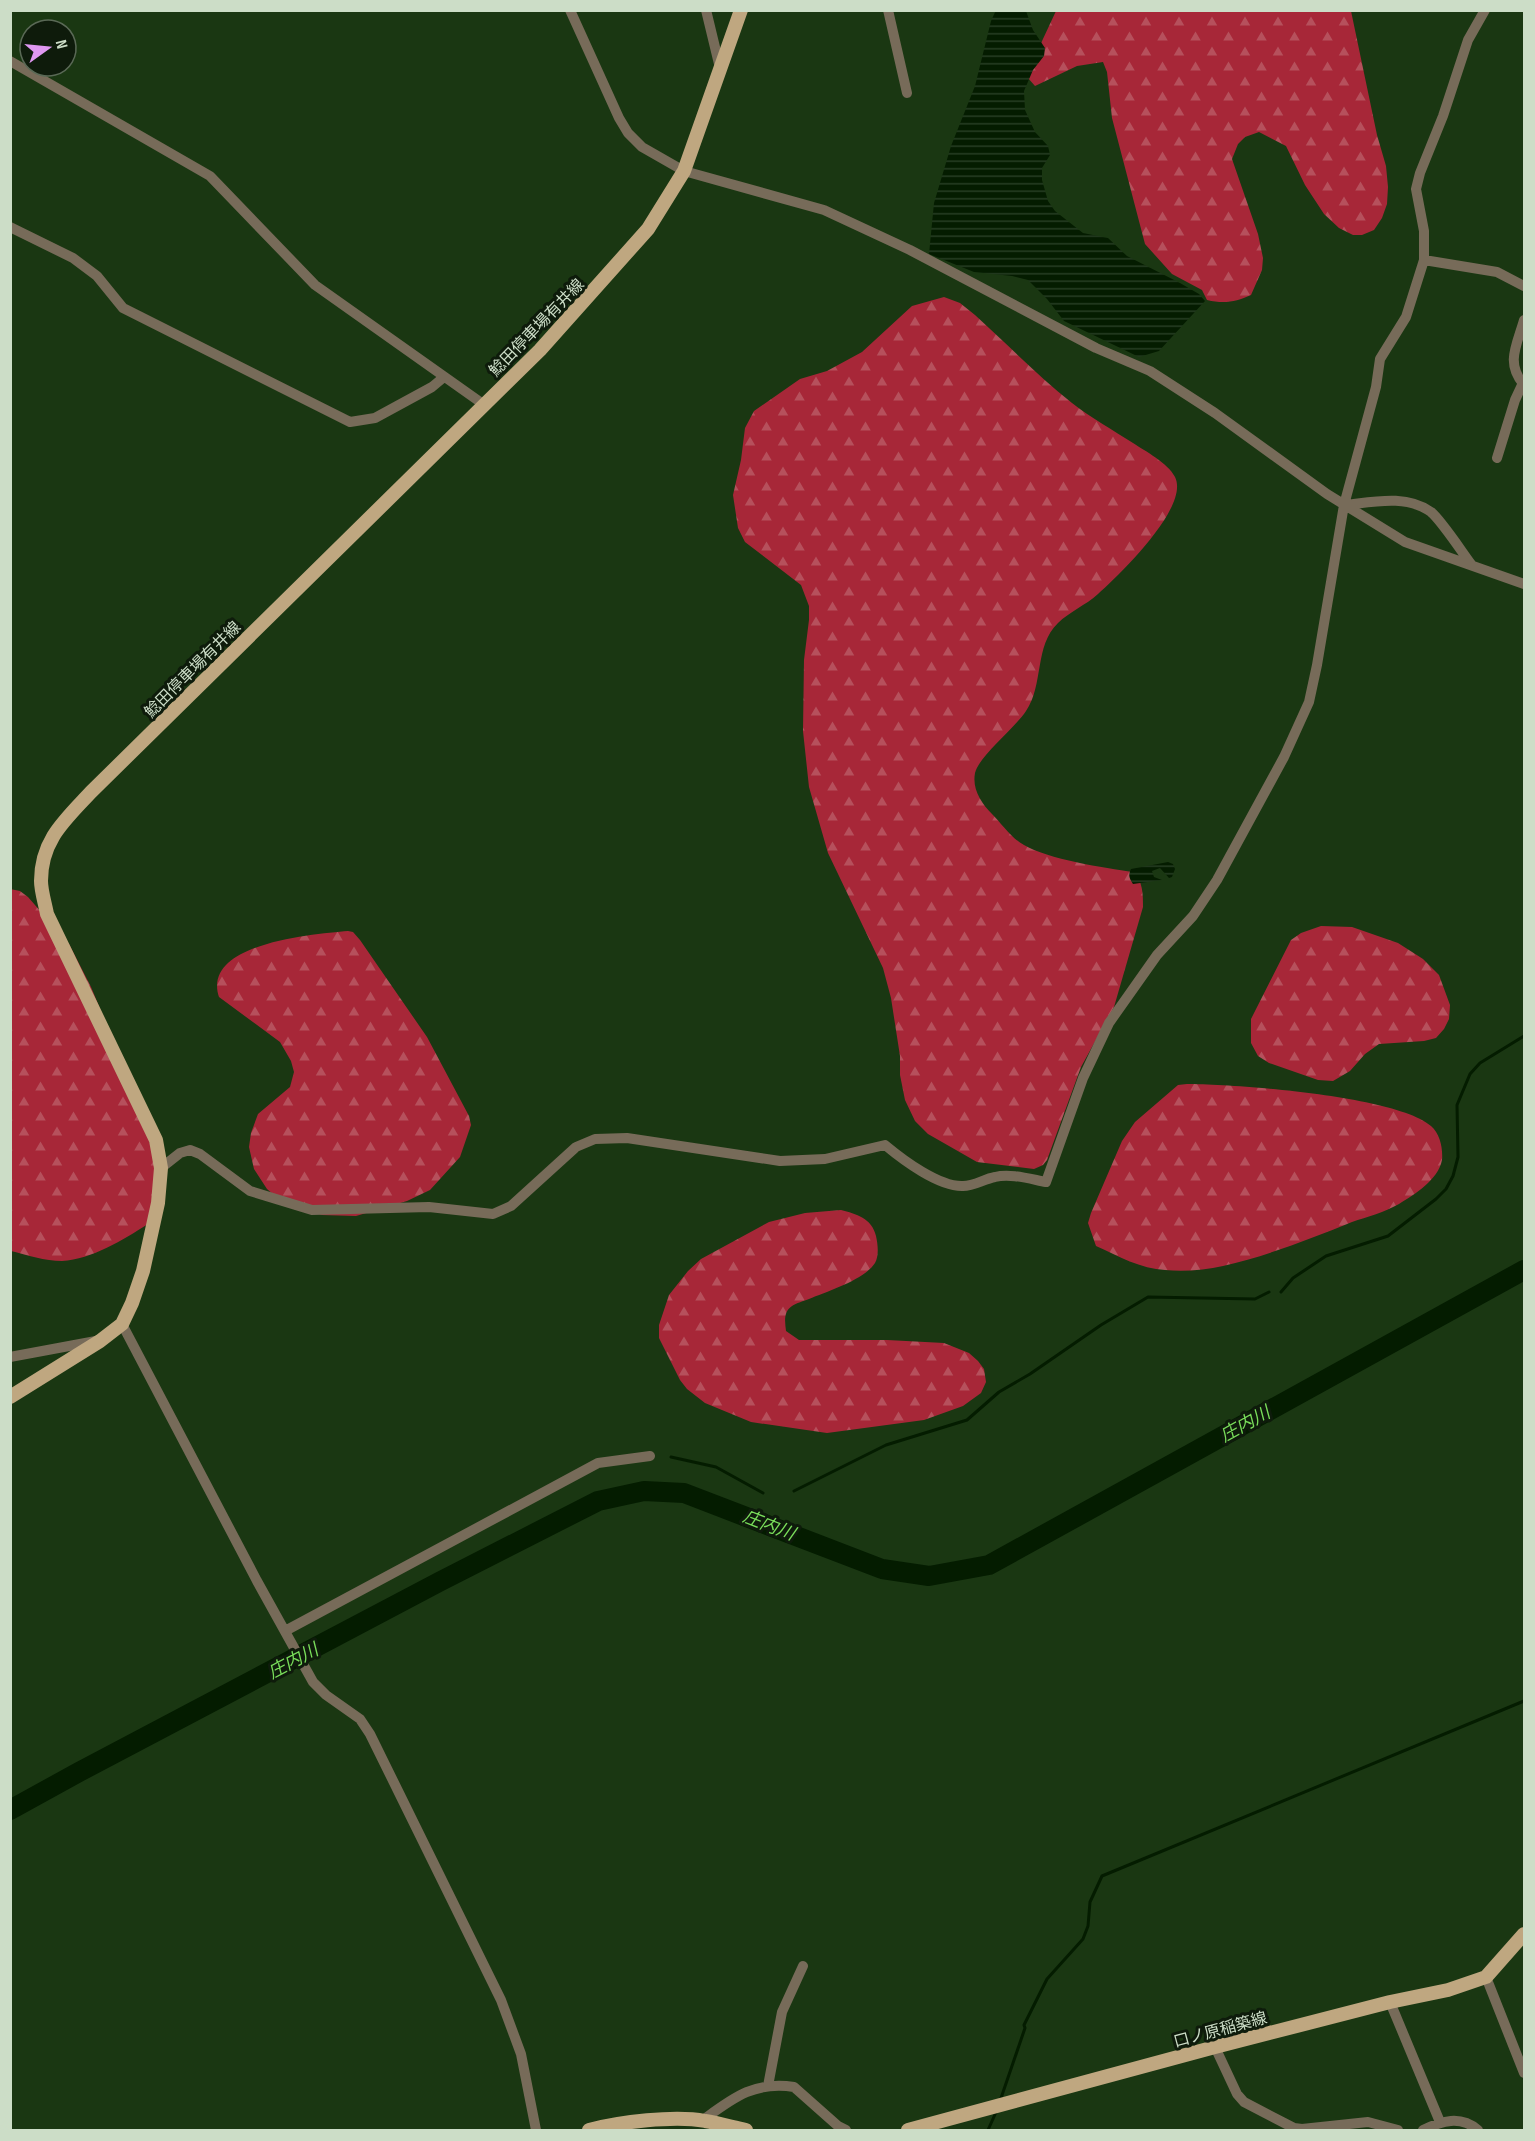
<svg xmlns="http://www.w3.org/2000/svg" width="1535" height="2141" font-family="'Sofia Sans Condensed','Noto Sans JP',sans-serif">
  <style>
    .forest { fill: url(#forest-firs) }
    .water { fill: url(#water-rules) }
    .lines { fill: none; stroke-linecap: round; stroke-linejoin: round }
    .stream { stroke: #041c00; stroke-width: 3 }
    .river { stroke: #041c00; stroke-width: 20 }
    .minor { stroke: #776b59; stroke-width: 10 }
    .major { stroke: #bfa780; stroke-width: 14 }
    .labels { text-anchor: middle; stroke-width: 6; stroke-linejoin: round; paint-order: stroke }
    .street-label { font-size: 16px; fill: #ccddc7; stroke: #0e1b0b }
    .water-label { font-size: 18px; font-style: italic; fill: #79dd5a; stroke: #0e1b0b }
  </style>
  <defs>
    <pattern id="forest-firs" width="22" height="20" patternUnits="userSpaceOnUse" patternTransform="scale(1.5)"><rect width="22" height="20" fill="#a72738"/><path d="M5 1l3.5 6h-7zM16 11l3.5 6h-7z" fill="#b6505c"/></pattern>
    <pattern id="water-rules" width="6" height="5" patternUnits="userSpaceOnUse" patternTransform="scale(1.5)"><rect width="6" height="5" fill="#041c00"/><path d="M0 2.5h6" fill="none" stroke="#273d24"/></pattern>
  </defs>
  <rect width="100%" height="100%" fill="#1a3712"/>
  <path class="forest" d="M1056,11h295l26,124 9,31 2,21 -1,17 -5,14 -8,12 -12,5h-9l-14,-7 -15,-14 -19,-29 -19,-39 -27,-14 -14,5 -7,7 -6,15 26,75 5,24 -1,12 -11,25c-15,7 -27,9 -44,5l-5,-10 -30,-16 -27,-30 -33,-126 -5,-46 -4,-10 -26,4 -42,20 -7,-8 1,-9z
    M944,297l16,6 15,12c32,29 63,61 97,88 19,15 41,27 61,40 12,8 35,20 42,34 15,30 -56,98 -77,117 -12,11 -29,18 -40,29 -24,23 -14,62 -32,88 -12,18 -47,45 -51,62 -3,16 6,30 17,41 9,9 20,25 32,31 23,14 81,23 109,27 10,9 10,22 10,35l-29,100 -33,60 -34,93 -4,5 -9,4 -57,-7 -49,-28 -13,-13 -10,-21 -5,-25v-19l-9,-58 -8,-30 -55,-115 -19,-66 -6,-56 1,-71 5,-40v-14l-8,-21 -56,-43 -7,-14 -5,-33 8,-35 4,-32 9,-17 46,-32 27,-8 35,-19 50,-46z
    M10,889l10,2 8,6 41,47 22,43 37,89 20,60 11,41 -11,47c-25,16 -56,35 -86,37 -17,0 -35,-6 -51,-10z
    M1321,926l31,1 46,16 25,16 16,16 11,30 -1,14 -5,10 -8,9 -12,3 -45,3 -14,10 -15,17 -17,10 -15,-1 -49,-17 -11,-7 -7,-13v-24l40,-79 10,-7z
    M348,931l5,1 7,8 67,97 42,79 2,9 -11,32 -30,33 -23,11 -51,15 -34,-1 -41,-14 -14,-12 -13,-20 -5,-22 2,-14 7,-19 32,-27 4,-15 -3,-11 -11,-19 -61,-45c-18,-54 95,-63 129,-66z
    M1187,1084c49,0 210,12 244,42 9,8 12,22 11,34 -4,20 -27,34 -43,44 -14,8 -32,13 -47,18 -42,17 -85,34 -129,44 -18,4 -39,6 -58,4 -24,-1 -47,-14 -69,-24l-8,-23 3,-10 31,-72 13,-19 43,-37z
    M841,1210c15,4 31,8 35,26 2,9 3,20 -1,27 -11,17 -47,28 -66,36 -5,2 -13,4 -17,7 -9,6 -7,16 -6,25l13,9h88l57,3 25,10 9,8 6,8 2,13 -5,11 -18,13 -39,14 -97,13 -76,-11 -46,-19 -18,-14 -7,-9 -21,-42v-13l10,-30 19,-24 13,-12 68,-37 36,-9z"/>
  <path class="water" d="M996,10l30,1 7,19 12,18 -1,8 -11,14 -9,21 1,19 10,22 13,14 2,9 -8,13v12l6,21 7,10 28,22 25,5 19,18 53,27 19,11 6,7 -46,50 -20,6 -75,-36 -17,-22 -19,-19 -16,-4 -38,-4 -45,-18 5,-51 17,-57 24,-60 16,-65z
    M1168,862l5,2 2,5 -3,8 -3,1 -9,-10 -8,3 2,6 8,3 -29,4c-4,-6 -5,-9 -2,-15z"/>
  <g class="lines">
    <path class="stream" d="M1281,1292l12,-14 33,-22 62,-20 48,-37 10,-10 7,-13 5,-19 -1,-52 13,-31 10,-11 44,-27
      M671,1457l45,10 47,26
      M794,1491l92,-46 81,-25 32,-28 31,-18 71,-49 47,-28 107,2 14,-7
      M1000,2101l25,-73 -1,-3 23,-46 36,-40 5,-13 2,-24 12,-26 422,-175
      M988,2130l9,-20"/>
    <path class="river" d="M10,1810l69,-38 360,-190 159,-81 46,-10 40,2 198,76 47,7 60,-11 535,-295"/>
    <path class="minor" d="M570,10l49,108 9,15 14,14 42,24 140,39 86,40 186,98 54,23 65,42 112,81 78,48 119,42
      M706,10l14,58
      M888,10l19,83
      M10,61l200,115 105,109 168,119
      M10,227l63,31 24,18 26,32 227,114 25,-4 57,-31 12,-10
      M1424,260l73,12 27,14
      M1524,320c-7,25 -19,43 0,65
      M1497,458l18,-58 8,-17
      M1345,505c28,-3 61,-11 86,7 10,8 31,40 40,52
      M161,1168l19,-15 10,-3 10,4 50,37 62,19 117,-3 64,7 18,-8 65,-59 19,-8 32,-1 153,23 45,-2 60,-14c18,15 54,42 78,41 11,0 21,-7 32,-9 15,-4 35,2 51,5l37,-104 26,-55 48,-68 36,-39 24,-36 67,-123 25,-55 8,-37 27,-160 32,-118 4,-28 26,-42 18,-57v-29l-8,-42 4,-16 23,-57 25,-76 17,-30
      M122,1324l135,257 56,101 13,13 34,24 10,15 131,266 20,54 15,76
      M10,1357l86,-16
      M285,1631l313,-168 52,-7
      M1486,1977l38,96
      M1390,2002l50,120
      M1215,2047l22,47 7,8 50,26 8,1 66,-7 30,8
      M768,2086l14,-74 21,-46
      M703,2120c30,-22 51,-39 91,-33l44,39 8,4
      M1423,2130c19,-9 37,-15 55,0"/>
    <path class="major" d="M10,1397l90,-56 22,-17 10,-21 11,-32 15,-68 3,-35 -5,-28 -109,-226c-2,-11 -6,-23 -6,-33 0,-41 24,-61 50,-89l449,-442 108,-121 36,-58 57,-161
      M589,2130c30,-8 86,-15 116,-9 13,2 27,6 41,9
      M908,2130l307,-83 175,-45 58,-12 38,-13 38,-43"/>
  </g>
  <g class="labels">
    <g class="street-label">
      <text transform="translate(536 327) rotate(-46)" y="6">鯰田停車場有井線</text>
      <text transform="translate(192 669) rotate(-45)" y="6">鯰田停車場有井線</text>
      <text transform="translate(1220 2029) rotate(-15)" y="6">口ノ原稲築線</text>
    </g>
    <g class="water-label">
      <text transform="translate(1245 1424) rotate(-29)" y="6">庄内川</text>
      <text transform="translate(769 1525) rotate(21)" y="6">庄内川</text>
      <text transform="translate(293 1661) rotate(-28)" y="6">庄内川</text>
    </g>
  </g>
  <rect width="1535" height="2141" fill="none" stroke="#ccddc7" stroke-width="24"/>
  <g transform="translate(48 48) rotate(75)"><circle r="28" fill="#0e1b0b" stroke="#5a6956" stroke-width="1.5"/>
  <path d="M0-4.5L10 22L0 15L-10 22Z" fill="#df98f1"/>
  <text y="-9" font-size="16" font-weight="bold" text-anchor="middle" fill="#ccddc7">N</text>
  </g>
</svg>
